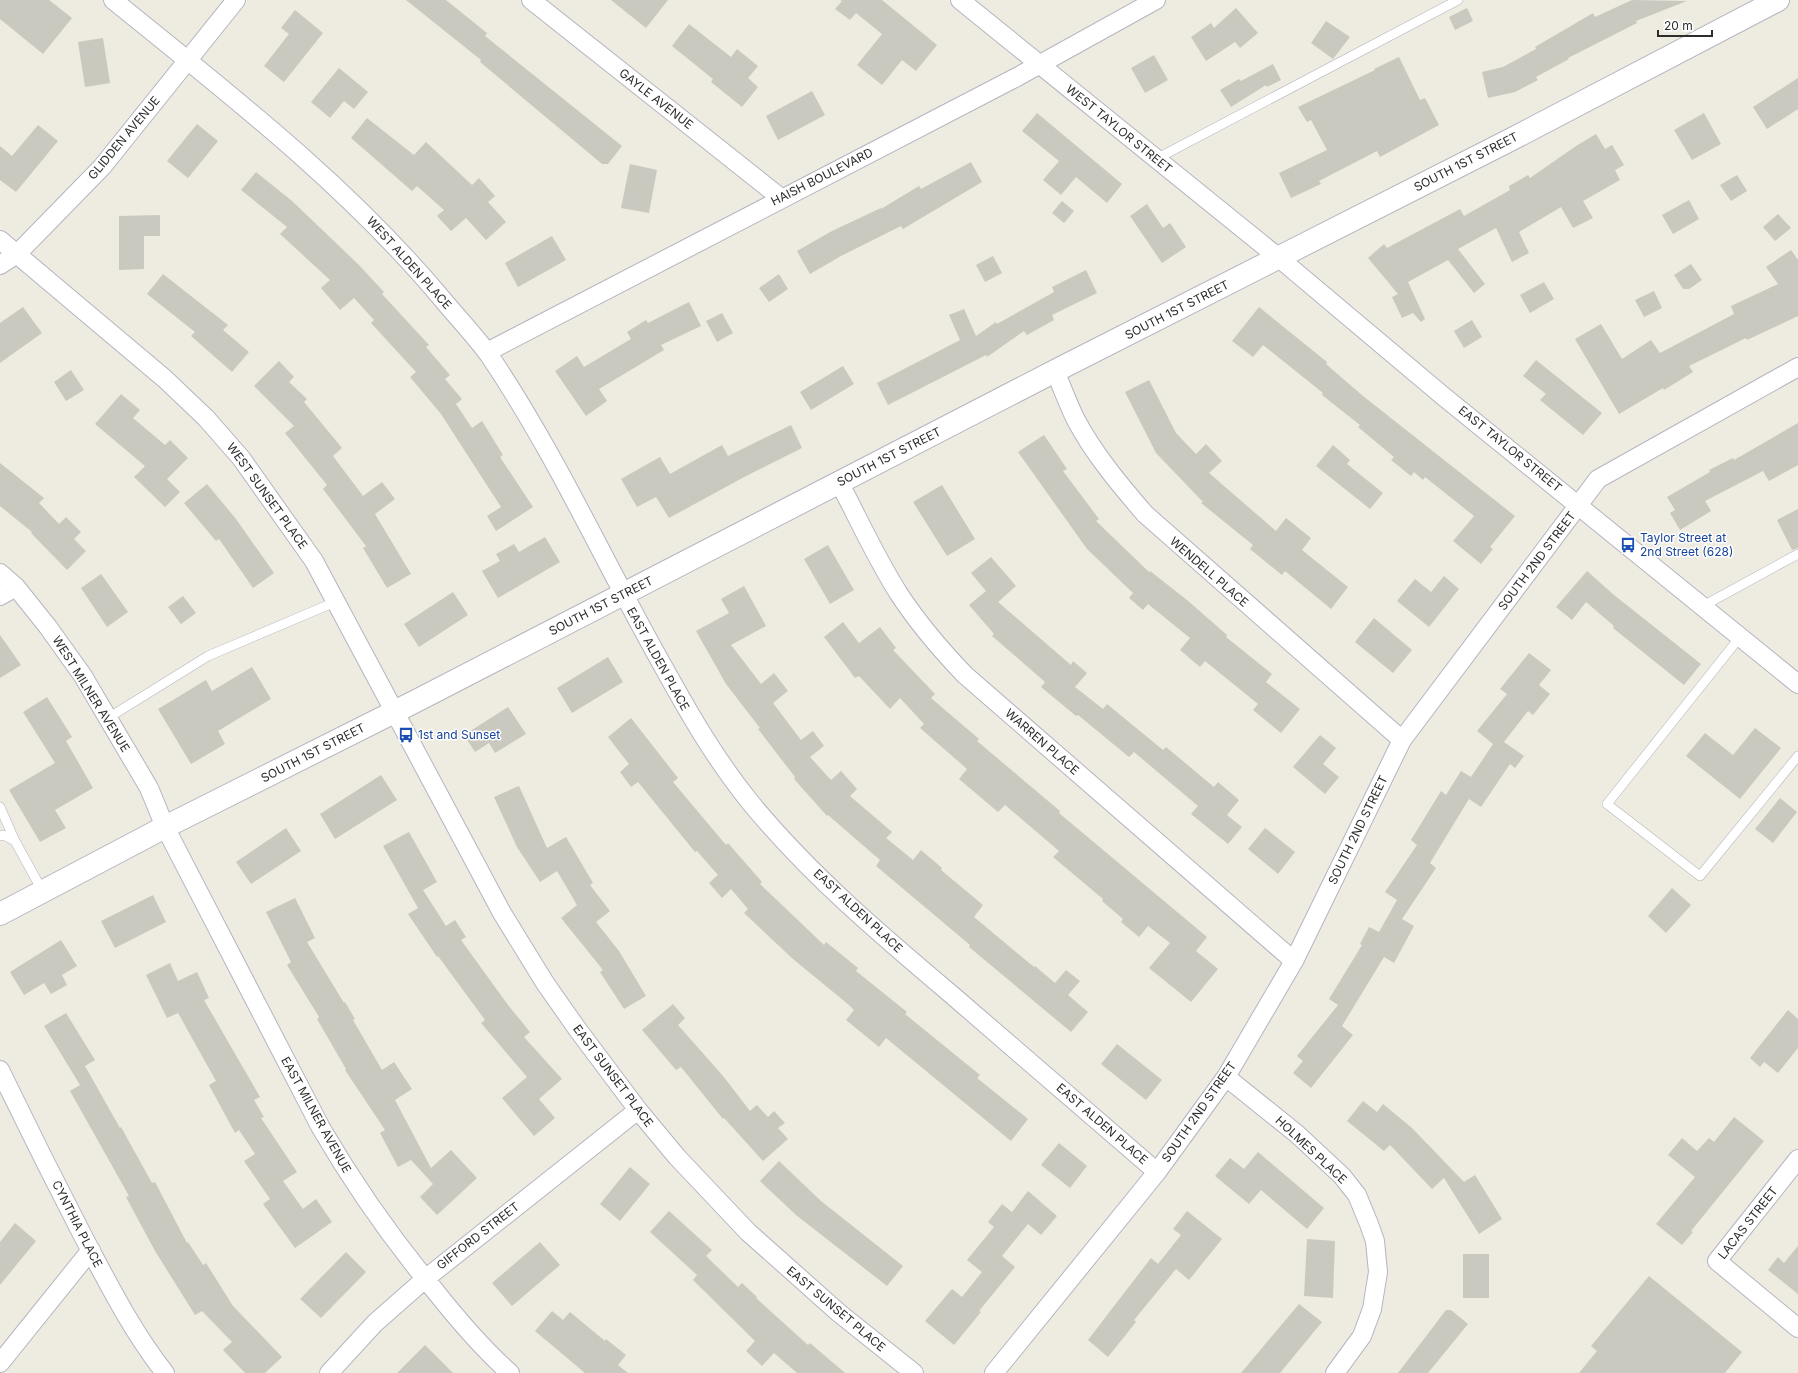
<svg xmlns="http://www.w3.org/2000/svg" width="1798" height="1373" font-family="Inter,sans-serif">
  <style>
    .building { fill: #cac9bf }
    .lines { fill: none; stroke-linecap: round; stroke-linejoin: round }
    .service-casing { stroke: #b5b4c0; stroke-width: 10 }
    .minor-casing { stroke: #b5b4c0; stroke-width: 20 }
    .tertiary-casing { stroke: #b5b4c0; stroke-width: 24 }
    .service { stroke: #fff; stroke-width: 9 }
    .minor { stroke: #fff; stroke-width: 18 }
    .tertiary { stroke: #fff; stroke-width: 22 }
    .labels { text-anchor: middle; stroke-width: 3; stroke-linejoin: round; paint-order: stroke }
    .street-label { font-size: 12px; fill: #2d2d2d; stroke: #fff }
    .transit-label { font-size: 12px; fill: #164399; stroke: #fff; text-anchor: start }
  </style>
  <rect width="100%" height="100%" fill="#eeebe1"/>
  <path class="building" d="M0,0h49l23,18 -29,36 -43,-35z
    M406,0h40l41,33 -2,3 137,110 -14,18h-6l-122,-102 1,-2z
    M611,0h57l-22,28z
    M840,0h42l55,45 -21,26 -14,-11 -20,25 -25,-20 25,-31 -26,-21 -6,7 -15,-11 7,-8z
    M1632,0l55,1 -51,20 1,2 -69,35 1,1 -33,18 2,3 -23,12 -27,6 -6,-26 21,-5 33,-18 -1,-2 58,-34 2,4z
    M1236,8l22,25 -18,15 -5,-6 -29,19 -15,-24 20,-14 3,5z
    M1467,8l6,13 -18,9 -6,-13z
    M295,10l28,23 -39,49 -20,-16 25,-32 -8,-6z
    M1326,21l24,16 -17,22 -22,-16z
    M689,24l42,33 6,-8 21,17 -10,12 10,9 -16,20 -31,-25 2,-3 -41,-33z
    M103,38l7,45 -25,4 -7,-45z
    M1154,55l14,25 -23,13 -14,-25z
    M1399,57l21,43 5,-2 14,27 -59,32 -3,-6 -58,30 2,3 -30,14 -12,-25 48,-23 -16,-30 -4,2 -9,-15 77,-37 -1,-1z
    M1273,64l8,16 -14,7 -1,-2 -35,22 -11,-17 19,-11 2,2z
    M339,68l29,24 -14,17 -10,-8 -14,17 -19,-16z
    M1798,78v31l-31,20 -14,-22z
    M812,91l13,24 -47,25 -12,-24z
    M1037,113l85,71 -15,19 -31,-26 -15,18 -18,-15 16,-19 -37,-30z
    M1704,113l17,31 -29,16 -18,-30z
    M367,118l47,37 12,-13 46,43 7,-7 16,18 -7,6 18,20 -20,18 -20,-22 -15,13 -14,-15 7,-6 -27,-24 -5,5 -61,-53z
    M197,124l21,17 -30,37 -21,-17z
    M38,125l20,16 -42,51 -16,-12v-34l12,10z
    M1596,134l9,15 7,-4 12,20 -9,5 5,10 -37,21 10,17 -20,10 -12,-21 -42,25 10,21 -17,9 -16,-34 -38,21 27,35 -11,9 -26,-33 -40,22 17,37 -4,3 -8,-9 -11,5 -10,-21 6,-3 -30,-36 16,-14 3,4 73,-39 4,7 46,-26 -1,-4 19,-11 2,3 46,-32z
    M971,162l11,20 -79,47 -2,-3 -60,30 -31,18 -13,-23 35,-20 49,-23v1l38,-23 2,3z
    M630,164l27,6 -8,43 -28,-5z
    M256,172l36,29 66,63 26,28 -2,2 47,51 -3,2 24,28 -5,4 17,20 -6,5 16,24 10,-7 21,34 -3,2 33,50 -37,24 -9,-15 14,-9 -60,-93 -31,-37 6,-5 -45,-49 3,-3 -20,-22 -14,12 -19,-22 9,-8 -50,-46 7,-7 -46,-37z
    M1737,175l10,16 -16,10 -11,-16z
    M1689,200l10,19 -26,15 -11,-19z
    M1062,201l12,10 -10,12 -12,-10z
    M1147,204l16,24 7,-5 16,24 -24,16 -32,-47z
    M1778,214l13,14 -16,13 -12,-14z
    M160,215v21h-16v33l-25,1v-54z
    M552,236l14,24 -48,27 -13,-24z
    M1791,250l7,10v56l-51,24 -1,-2 -57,28 4,6 -29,18 -1,-2 -44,26 -44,-75 26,-15 21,35 29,-19 9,13 74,-39 -3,-8 47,-22 -12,-17z
    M993,256l9,17 -17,9 -9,-17z
    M1691,264l11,16 -13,9h-6l-9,-14z
    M1086,270l11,23 -45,22 2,5 -27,15 -3,-4 -37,26 -1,-2 -98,50 -11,-22 83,-43 -11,-25 15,-6 12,27 20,-14 1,2 57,-32 -2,-5z
    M163,274l65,51 -5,5 26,22 -17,20 -41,-36 4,-4 -48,-38z
    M779,274l9,15 -19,13 -10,-14z
    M1544,282l10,17 -24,14 -10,-18z
    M1654,291l8,17 -18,9 -9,-17z
    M689,302l12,24 -40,19 3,5 -65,39 8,12 -21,15 -31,-45 22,-15 7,11 47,-28 -4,-7 19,-12 2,3z
    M23,307l19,26 -42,30v-40z
    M1259,307l68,55 -1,2 37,32 152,120 -25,31 3,2 -12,15 -28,-23 21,-25 -49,-39 -2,3 -9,-8 -3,4 -20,-16 3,-3 -36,-30 2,-2 -38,-30 1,-2 -60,-48 -10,12 -21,-16z
    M722,313l11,20 -16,9 -11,-21z
    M1472,320l10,17 -18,11 -10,-17z
    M1536,360l66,53 -19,22 -43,-35 6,-6 -23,-18z
    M279,361l15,16 -5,5 18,17 -3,3 38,46 -9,8 30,40 19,-14 13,17 -20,15 36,60 -24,14 -24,-40 3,-2 -43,-57 4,-4 -42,-52 9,-7 -40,-40z
    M843,366l11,18 -43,26 -11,-18z
    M71,370l13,20 -18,11 -12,-19z
    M1149,380l27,53 20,21 10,-10 16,17 -13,12 67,58 10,-13 25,20 -9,12 46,37 -17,22 -46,-38 -3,4 -32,-26 3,-4 -52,-42 2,-1 -47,-49 -31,-61z
    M121,394l19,16 -7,8 32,27 5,-5 18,18 -21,21 13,13 -15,15 -31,-30 11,-11 -50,-42z
    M1798,423v42l-29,16 -6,-10 -58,30 6,10 -31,19 -10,-17 5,-3 -8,-13 43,-25 -1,-2 24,-12 1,2z
    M791,425l11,23 -56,28 -77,42 -13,-21 -19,10 -16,-28 39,-22 10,17 52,-29 6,11z
    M1044,435l23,34 -4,2 36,48 -3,2 53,51 1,-1 37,29 40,35 -1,2 46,37 -6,8 34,27 -19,24 -28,-23 5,-6 -53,-43 -5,6 -20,-17 10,-12 -42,-34 -5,6 -14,-12 4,-5 -46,-44 -69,-97z
    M1333,445l17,15 -3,4 36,29 -13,16 -54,-43z
    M0,463l44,35 -5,5 20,21 7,-7 15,15 -7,7 12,12 -19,19 -36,-37 1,-1 -32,-26z
    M207,484l29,35 38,54 -21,15 -34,-49 -3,2 -32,-38z
    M942,485l33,54 -28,17 -34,-54z
    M1798,509v39l-6,2 -15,-30z
    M545,537l15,25 -62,36 -16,-27 18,-10 -4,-7 18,-10 5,8z
    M828,545l26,45 -24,14 -26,-45z
    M991,557l25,29 -18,16 73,63 2,-4 14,12 -12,14 28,22 4,-5 56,46 3,-3 48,40 4,-5 21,18 -12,15 15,12 -14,17 -37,-30 7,-8 -64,-54 -5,5 -51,-42 -2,1 -35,-29 4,-5 -53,-46 2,-2 -25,-29 17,-14 -15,-18z
    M1587,571l27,24 87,69 -17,21 -71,-57 1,-2 -28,-24 -14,18 -16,-13z
    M101,574l27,38 -21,15 -26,-39z
    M1444,576l15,13 -30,38 -32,-26 18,-22 16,13z
    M744,586l22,40 -35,19 30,39 13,-11 14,18 -15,12 28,37 12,-9 11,15 -14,11 21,23 10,-9 16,18 -7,7 42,36 -6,6 27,22 8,-10 21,18 -1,2 42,35 -9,12 60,50 1,-1 20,17 11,-13 14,11 -12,14 20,17 -17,20 -102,-85 1,-2 -94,-79 4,-6 -52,-45 -1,1 -33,-37 1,-2 -37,-48 2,-1 -34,-44 -30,-53 33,-18 -8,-14z
    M453,592l15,23 -49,32 -15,-23z
    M183,596l13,17 -15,11 -13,-17z
    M1374,618l38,32 -19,23 -38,-31z
    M843,622l16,21 21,-16 16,21 -3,2 42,44 -4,4 48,41 -2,2 83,70 -1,2 148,124 -11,14 22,18 -27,33 -42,-34 21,-25 -22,-17 -9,11 -18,-15 2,-3 -21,-18 1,-2 -50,-42 6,-6 -54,-46 -7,7 -39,-33 8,-10 -47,-41 4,-4 -24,-26 -10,11 -31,-33 -4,2 -31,-41z
    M0,635l21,30 -21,13z
    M1529,653l22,17 -12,15 11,9 -17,21 -5,-4 -24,31 20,14 -9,12 -5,-4 -29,43 -12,-8 -39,64 6,5 -34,51 12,7 -20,37 -10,-6 -42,69 11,9 -42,53 -18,-15 10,-12 -6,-5 41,-51 -9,-6 33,-54 -2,-1 9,-17 10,5 18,-32 -12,-8 32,-47 -6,-5 30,-49 5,4 15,-24 10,6 22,-33 -16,-13 30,-37 -7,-5z
    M608,657l15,25 -51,31 -15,-25z
    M252,667l19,32 -53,32 7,13 -34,20 -33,-55 48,-29 6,11z
    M47,697l25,40 -6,4 27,47 -38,22 11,18 -26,14 -31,-52 46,-27 -32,-51z
    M508,707l18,27 -31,19 -6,-10 -14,9 -11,-17z
    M631,718l47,60 -5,4 53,63 2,-2 34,39 -2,2 64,61 2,-3 32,26 -2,3 51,41 -2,2 75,61 -3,3 51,41 -17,22 -125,-103 -7,9 -33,-27 8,-10 -5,-5 -56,-46 -49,-46 4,-4 -17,-20 -9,9 -13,-15 9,-8 -21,-24 -2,1 -57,-70 -7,5 -11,-15 9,-8 -21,-27z
    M1755,728l26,20 -41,51 -54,-43 19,-23 28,22z
    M1320,735l16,13 -13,16 16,13 -14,17 -32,-27z
    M381,775l16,25 -62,39 -15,-25z
    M519,786l28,62 19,-11 27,46 -3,2 20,26 -14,11 23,29 27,45 -22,13 -24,-37 3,-2 -42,-52 16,-13 -20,-34 -17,11 -23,-35 -23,-50z
    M1780,798l17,14 -24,31 -18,-14z
    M286,828l15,23 -50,33 -15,-22z
    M1265,828l30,24 -17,22 -30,-25z
    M409,832l28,50 -14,8 23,36 9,-6 11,17 -5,3 47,65 22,27 -6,5 38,42 -23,20 16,19 -21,18 -32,-38 25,-21 -46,-54 4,-3 -47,-64 -1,1 -29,-43 10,-6 -35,-62z
    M1672,888l19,17 -25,28 -18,-17z
    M153,895l13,27 -51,26 -14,-27z
    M295,898l20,40 -8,4 37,61 1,-1 10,17 -2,1 29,50 12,-8 18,27 -17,11 36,68 20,-18 26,28 -40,37 -17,-18 13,-13 -22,-24 -13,7 -18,-34 5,-3 -40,-60 1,-1 -29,-50 2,-2 -32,-52 4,-3 -25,-50z
    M61,940l16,26 -15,9 5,10 -16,9 -7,-11 -20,12 -14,-23z
    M170,963l8,18 19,-9 12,26 -5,2 56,97 -6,3 10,17 -3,1 36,54 -14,9 20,28 13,-10 16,23 -37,26 -32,-44 7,-5 -26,-38 11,-7 -16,-24 -4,3 -26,-48 7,-4 -38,-68 -11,5 -21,-43z
    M673,1004l12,14 -7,7 45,51 27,35 7,-6 11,12 6,-6 11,12 -7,5 10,11 -25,22 -39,-43 -1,1 -42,-52 -5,3 -34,-40z
    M1788,1010l10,9v29l-20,25 -14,-11 -4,5 -10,-9z
    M66,1013l29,47 -10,6 35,62 1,-1 31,56 3,-1 32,61 1,-1 15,23 3,-2 27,43 49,51 -17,16h-20l-22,-23 9,-8 -30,-31 -7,4 -40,-64 -29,-54 3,-1 -59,-105 10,-6 -36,-59z
    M1117,1044l45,36 -16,20 -45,-36z
    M1363,1101l14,11 6,-8 29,24 52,54 11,-7 27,44 -23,15 -35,-56 -12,11 -42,-44 -6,6 -37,-30z
    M1734,1117l30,24 -73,90 2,1 -11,13 -26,-21 39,-47 -27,-22 14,-17 15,13 12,-13 5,4z
    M1059,1143l28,23 -17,22 -29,-23z
    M1258,1152l66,56 -17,21 -46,-39 -12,14 -34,-28 15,-18 14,11z
    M779,1161l42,40 82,65 -16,20 -91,-71 -36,-34z
    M630,1167l20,17 -30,37 -20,-17z
    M1028,1191l29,25 -16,19 -13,-11 -26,32 13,11 -36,44 2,1 -27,33 -29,-24 27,-32 10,8 20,-25 -15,-12 27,-33 -6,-5 14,-18 10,8z
    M669,1211l43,39 -6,6 32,31 4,-4 15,14 -1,1 52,47 2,-2 35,30h-48l-23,-20 -12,13 -16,-15 9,-10 -62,-61 4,-5 -47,-43z
    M1187,1211l35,28 -33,41 -13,-11 -42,51 2,2 -28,35 -20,-17 63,-82 7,6 23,-29 -8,-6z
    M15,1223l21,18 -36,44v-43z
    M1307,1239l28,2 -2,57 -29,-2z
    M540,1242l20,23 -48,41 -20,-23z
    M1798,1246v48l-30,-24 10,-13 6,6z
    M346,1252l20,20 -45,46 -21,-19z
    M1463,1254h26v44h-26z
    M1649,1276l93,76 -17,21h-146l18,-22 -6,-5z
    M1299,1304l23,18 -42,51h-39z
    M1446,1310h5l17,14 -40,49h-30z
    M552,1311l11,9 7,-8 35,29 1,-2 20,16 -8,10 10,8h-43l-50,-42z
    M425,1345l28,28h-56z"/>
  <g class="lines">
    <defs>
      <path id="service" d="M1156,159l302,-159
        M1703,606l95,-52
        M1740,637l-133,167 93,72 98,-120
        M108,718l100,-62 127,-54
        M0,807l15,34
        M0,836l3,-1 12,6 28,51"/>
      <path id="minor" d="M113,0c116,94 234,185 330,300 15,18 32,36 46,55 67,99 116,209 175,313 26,47 52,92 86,134 59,72 131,133 202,193 68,59 136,118 205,177
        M531,0l250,198
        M960,0l319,258 164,138 355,288
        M0,240l165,139 41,39 35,40 73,103 188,352 43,70 33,47 60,80 39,47 71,75 91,81 75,60
        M0,265l17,-11 85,-87 134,-167
        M487,352l530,-275 139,-77
        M1055,371c7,16 13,33 21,49 18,34 44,65 69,94l257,226
        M839,482c20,38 37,76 60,112 19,29 42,56 66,81l329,286
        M0,573l16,14 32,40 35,49 66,112 16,39 156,301c35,60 71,111 115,164 23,29 46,56 74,81
        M0,596l16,-9
        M0,1070c27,56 55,112 84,168 25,47 48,93 81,135
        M1226,1077l71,57 45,42 15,19 12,29 6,17 3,31 -6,37 -10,27 -27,37
        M1798,1159l-81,102 81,67
        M0,1363l91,-113
        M329,1373l46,-50 50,-44 213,-169
        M994,1373l163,-201 69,-95 68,-116 108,-221 196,-261 200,-112"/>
      <path id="tertiary" d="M0,914l165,-87 253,-127 637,-329 457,-232 266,-139"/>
    </defs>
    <use href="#service" class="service-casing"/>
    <use href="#minor" class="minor-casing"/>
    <use href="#tertiary" class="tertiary-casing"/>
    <use href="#service" class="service"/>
    <use href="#minor" class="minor"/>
    <use href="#tertiary" class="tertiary"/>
  </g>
  <defs>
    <symbol id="bus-bare" viewBox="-9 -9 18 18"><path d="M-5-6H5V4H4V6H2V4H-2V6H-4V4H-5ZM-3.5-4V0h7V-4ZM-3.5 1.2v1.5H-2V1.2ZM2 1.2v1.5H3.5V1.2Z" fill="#1a4fb4" stroke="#fff" stroke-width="2.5" paint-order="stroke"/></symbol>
  </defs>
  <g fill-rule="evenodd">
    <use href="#bus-bare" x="1617" y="534" width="22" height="22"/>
    <use href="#bus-bare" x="395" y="724" width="22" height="22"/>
  </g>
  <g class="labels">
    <g class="street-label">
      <text transform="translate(656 99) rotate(38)" y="4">GAYLE AVENUE</text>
      <text transform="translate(1119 129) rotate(39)" y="4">WEST TAYLOR STREET</text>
      <text transform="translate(124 138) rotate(-50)" y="4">GLIDDEN AVENUE</text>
      <text transform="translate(1466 162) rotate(-27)" y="4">SOUTH 1ST STREET</text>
      <text transform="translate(822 177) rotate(-27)" y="4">HAISH BOULEVARD</text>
      <text transform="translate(409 263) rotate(48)" y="4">WEST ALDEN PLACE</text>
      <text transform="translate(1177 310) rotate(-27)" y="4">SOUTH 1ST STREET</text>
      <text transform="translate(1510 449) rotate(39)" y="4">EAST TAYLOR STREET</text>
      <text transform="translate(889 457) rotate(-27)" y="4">SOUTH 1ST STREET</text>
      <text transform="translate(267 496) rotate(54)" y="4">WEST SUNSET PLACE</text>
      <text transform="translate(1537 561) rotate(-53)" y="4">SOUTH 2ND STREET</text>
      <text transform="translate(1209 572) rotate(41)" y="4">WENDELL PLACE</text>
      <text transform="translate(601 606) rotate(-27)" y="4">SOUTH 1ST STREET</text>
      <text transform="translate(658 659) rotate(61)" y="4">EAST ALDEN PLACE</text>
      <text transform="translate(91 694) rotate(58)" y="4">WEST MILNER AVENUE</text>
      <text transform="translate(1042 742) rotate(41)" y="4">WARREN PLACE</text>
      <text transform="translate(313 753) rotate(-27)" y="4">SOUTH 1ST STREET</text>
      <text transform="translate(1358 830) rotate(-64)" y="4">SOUTH 2ND STREET</text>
      <text transform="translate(858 911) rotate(43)" y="4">EAST ALDEN PLACE</text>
      <text transform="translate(613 1076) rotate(53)" y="4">EAST SUNSET PLACE</text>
      <text transform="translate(1199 1112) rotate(-55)" y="4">SOUTH 2ND STREET</text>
      <text transform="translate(316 1115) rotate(61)" y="4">EAST MILNER AVENUE</text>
      <text transform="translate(1102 1124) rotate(41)" y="4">EAST ALDEN PLACE</text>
      <text transform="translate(1311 1150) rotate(43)" y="4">HOLMES PLACE</text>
      <text transform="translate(1748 1223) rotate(-52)" y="4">LACAS STREET</text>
      <text transform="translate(77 1224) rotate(63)" y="4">CYNTHIA PLACE</text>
      <text transform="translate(478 1236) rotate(-38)" y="4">GIFFORD STREET</text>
      <text transform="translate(836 1309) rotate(40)" y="4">EAST SUNSET PLACE</text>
    </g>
    <g class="transit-label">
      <text x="1640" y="542">Taylor Street at<tspan x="1640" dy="14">2nd Street (628)</tspan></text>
      <text x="418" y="739">1st and Sunset</text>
    </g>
  </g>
  <path d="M1658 30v6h54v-6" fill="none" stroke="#2d2d2d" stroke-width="2"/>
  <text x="1664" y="30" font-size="12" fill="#2d2d2d" stroke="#ffffff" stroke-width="3" paint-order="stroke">20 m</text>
</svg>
